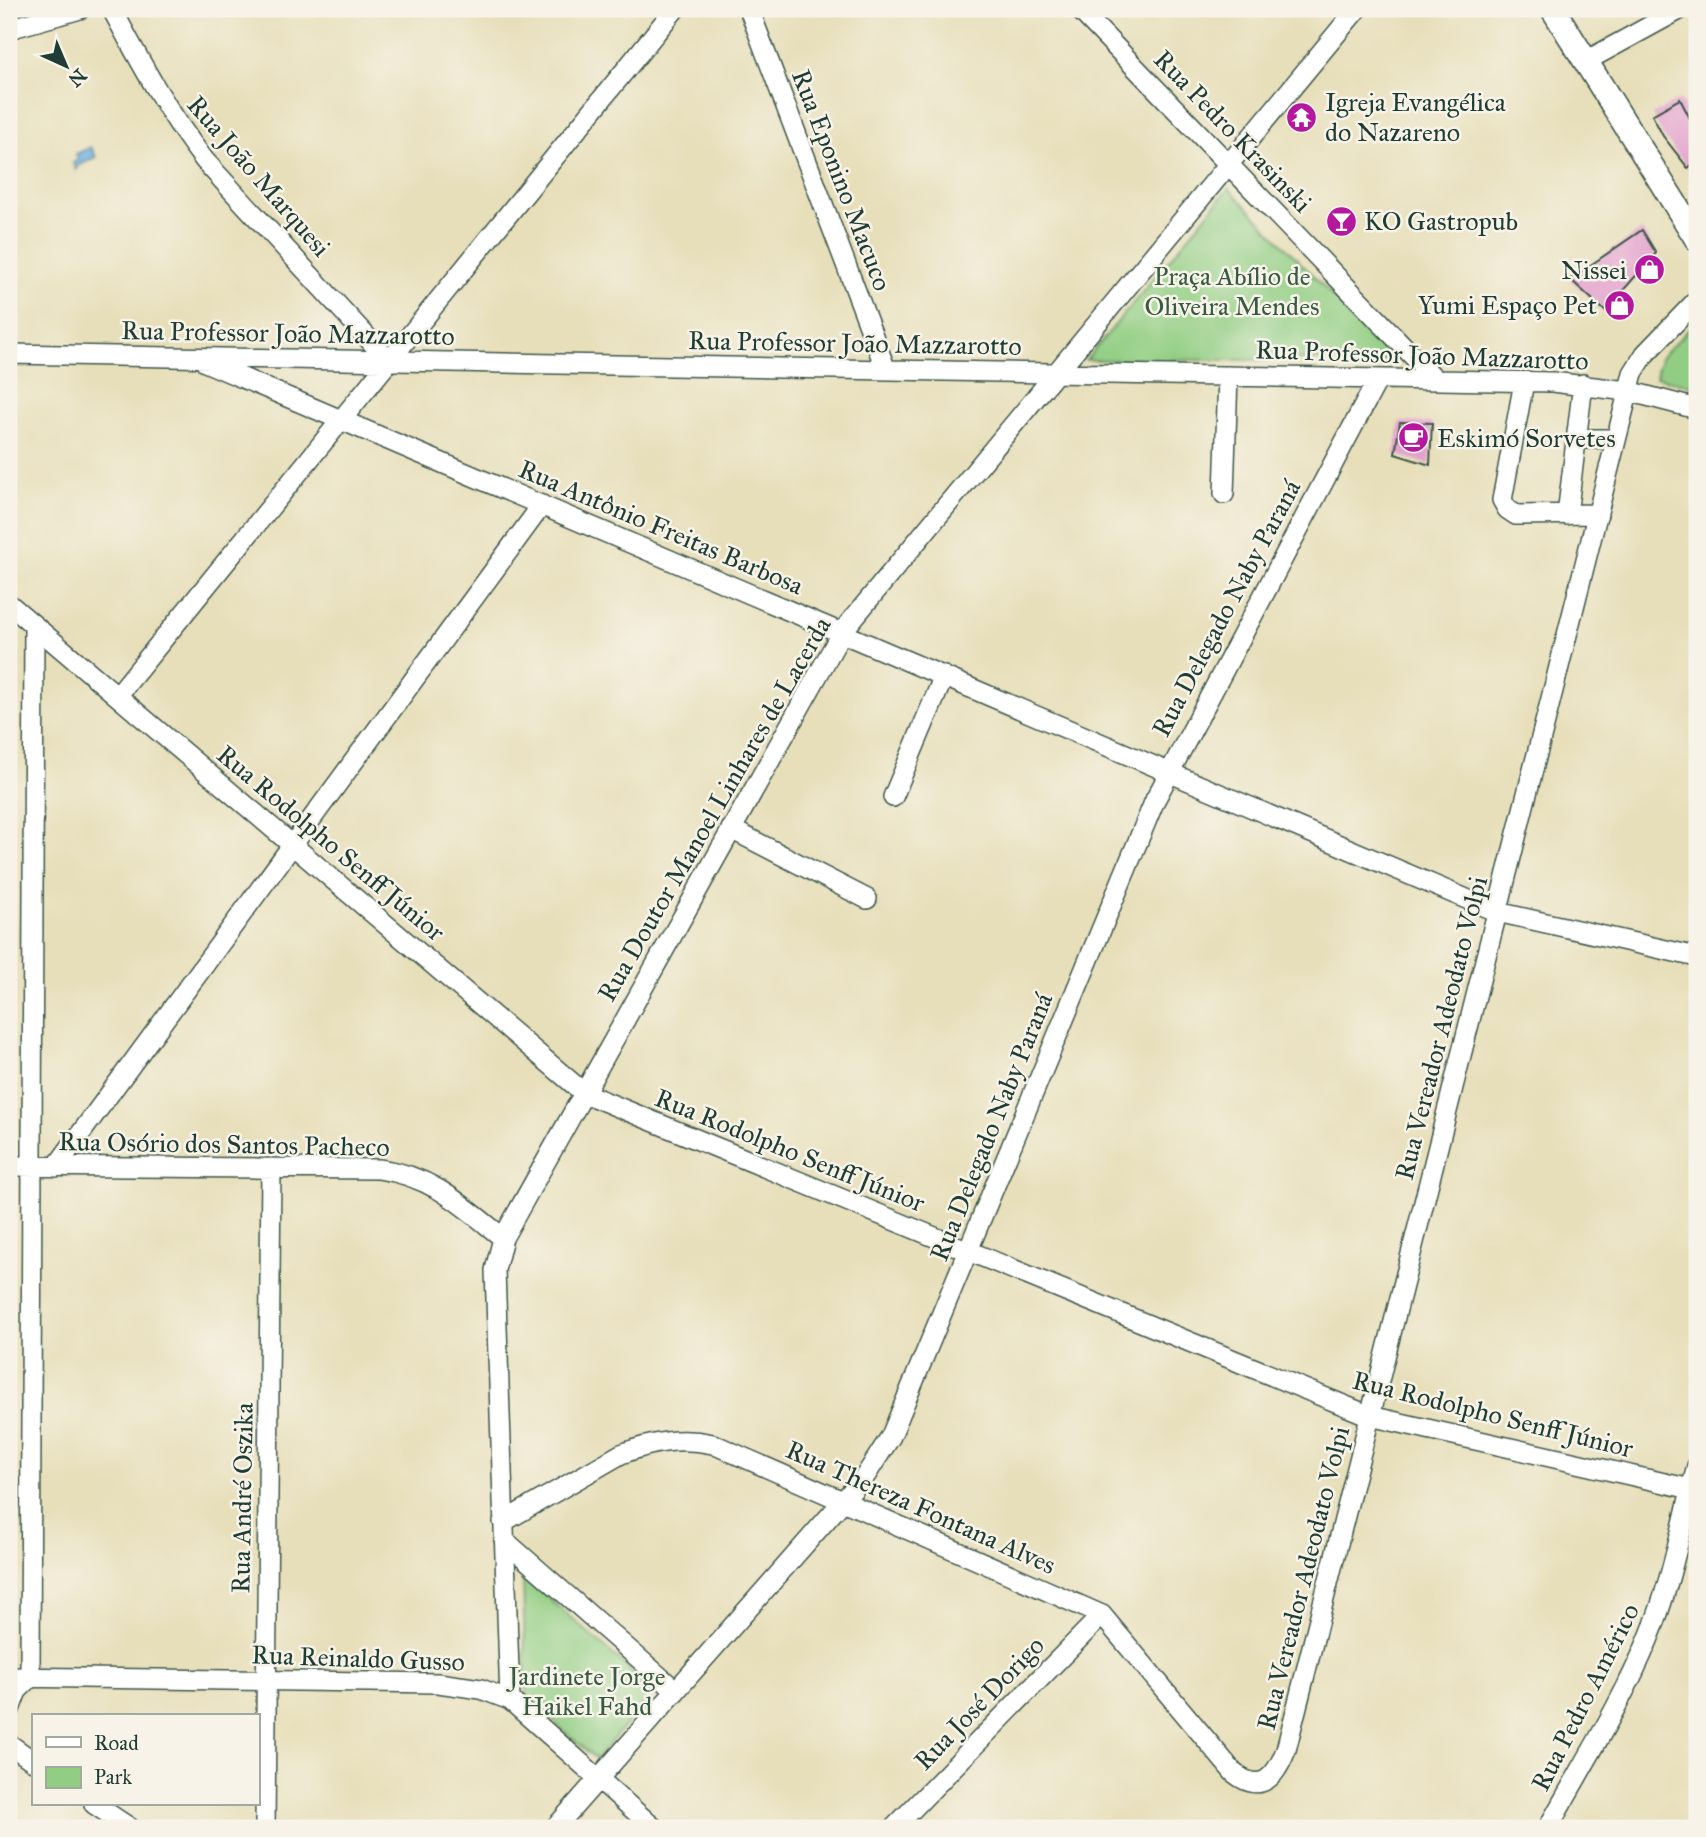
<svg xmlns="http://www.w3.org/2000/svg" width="1706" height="1837" font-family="'IM FELL Great Primer',serif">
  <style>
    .green { fill: #91ce83; stroke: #58865c; stroke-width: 2 }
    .water { fill: #6baedf; stroke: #45768a; stroke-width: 2 }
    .building { fill: #e29dcc }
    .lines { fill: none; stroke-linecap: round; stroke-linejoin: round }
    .minor-casing { stroke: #3d5548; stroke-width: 22 }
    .major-casing { stroke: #3d5548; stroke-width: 27 }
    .minor { stroke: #fff; stroke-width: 19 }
    .major { stroke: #fff; stroke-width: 24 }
    .labels { text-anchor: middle; stroke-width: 5; stroke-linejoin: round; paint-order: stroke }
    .poi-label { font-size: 26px; fill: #1f3d34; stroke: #f7f3e8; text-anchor: start }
    .street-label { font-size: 26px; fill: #1f3d34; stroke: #f7f3e8 }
    .park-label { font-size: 26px; fill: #365a44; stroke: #f7f3e8 }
  </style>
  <rect width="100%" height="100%" fill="#f7f3e8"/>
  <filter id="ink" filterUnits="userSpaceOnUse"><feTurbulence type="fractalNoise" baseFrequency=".0143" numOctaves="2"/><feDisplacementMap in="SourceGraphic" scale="14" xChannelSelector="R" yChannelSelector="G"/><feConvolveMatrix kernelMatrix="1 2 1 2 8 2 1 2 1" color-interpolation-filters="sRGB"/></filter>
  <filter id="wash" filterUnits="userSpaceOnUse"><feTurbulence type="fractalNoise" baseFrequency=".00686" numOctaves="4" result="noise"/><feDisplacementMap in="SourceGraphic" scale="28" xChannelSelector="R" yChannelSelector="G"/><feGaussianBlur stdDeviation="1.57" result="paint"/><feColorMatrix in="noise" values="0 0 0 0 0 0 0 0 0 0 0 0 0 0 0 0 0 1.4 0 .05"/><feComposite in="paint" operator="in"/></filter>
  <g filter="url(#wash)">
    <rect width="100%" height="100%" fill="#e7dfba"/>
    <path class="green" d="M1229,188l165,172h-308z
      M1697,321v66l-41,-10 4,-19z
      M523,1576l132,115 -59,68 -70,-62z"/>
    <path class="water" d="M91,147l5,10 -16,8 -4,5 -3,-7 5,-3 -2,-6z"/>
    <g id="blocks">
      <path class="building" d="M1680,99l17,33v29l-9,7 -25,-32 -11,-21z
        M1642,230l14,23 -51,58 -35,-32z
        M1400,422l32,1 -2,42 -35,-11z"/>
    </g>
  </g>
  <g filter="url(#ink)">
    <use href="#blocks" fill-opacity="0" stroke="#3d5548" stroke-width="2"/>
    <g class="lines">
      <defs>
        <path id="minor" d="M112,9c28,53 56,104 93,152l184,200
          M749,9l137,361
          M1079,9l357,371
          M9,29l71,-20
          M1586,61l95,-52
          M9,354l1543,28 76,9 69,18
          M205,362l1292,550 200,45
          M1524,382l-22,118 5,9 9,6 82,-1
          M1577,439h39
          M1224,494l4,-118
          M1567,515l16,-131
          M9,604l575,489 786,323 321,73
          M117,696l558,-687
          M893,797l51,-121
          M731,829l136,70
          M9,1166l370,3c53,7 83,36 124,69
          M56,1167l486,-662
          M503,1522l118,-68c32,-12 59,-17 92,-10l389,171 132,158c28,22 42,3 52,-23l347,-1377 12,-19 52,-54
          M504,1540l172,151
          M9,1677l429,6 43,6 29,11 144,128
          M510,1700l-15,-430 8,-32 339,-606 515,-623
          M9,1712l8,-21 13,-13 4,-1053
          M9,1744l24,17
          M94,1804l36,24
          M265,1828l6,-660
          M555,1828l288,-327 23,-26 25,-39 264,-636 223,-421
          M894,1828l208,-213
          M1548,1828c34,-62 73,-123 100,-188 23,-55 34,-116 49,-174"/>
        <path id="major" d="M1553,9l144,230"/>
      </defs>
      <use href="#minor" class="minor-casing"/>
      <use href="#major" class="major-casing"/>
      <use href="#minor" class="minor"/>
      <use href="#major" class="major"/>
    </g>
  </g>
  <defs>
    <symbol id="temple-disc" viewBox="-11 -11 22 22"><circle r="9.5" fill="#b5179e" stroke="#f7f3e8"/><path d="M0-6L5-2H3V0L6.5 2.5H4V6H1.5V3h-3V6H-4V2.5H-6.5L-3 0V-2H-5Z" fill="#fff"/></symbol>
    <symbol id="bar-disc" viewBox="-11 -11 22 22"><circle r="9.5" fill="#b5179e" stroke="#f7f3e8"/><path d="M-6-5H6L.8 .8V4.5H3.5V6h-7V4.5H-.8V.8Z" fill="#fff"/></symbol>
    <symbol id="shop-disc" viewBox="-11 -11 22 22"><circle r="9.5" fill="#b5179e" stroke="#f7f3e8"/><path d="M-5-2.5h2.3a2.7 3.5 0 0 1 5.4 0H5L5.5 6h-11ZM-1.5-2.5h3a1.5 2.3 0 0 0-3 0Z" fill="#fff"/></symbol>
    <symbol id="cafe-disc" viewBox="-11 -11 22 22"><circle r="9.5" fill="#b5179e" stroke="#f7f3e8"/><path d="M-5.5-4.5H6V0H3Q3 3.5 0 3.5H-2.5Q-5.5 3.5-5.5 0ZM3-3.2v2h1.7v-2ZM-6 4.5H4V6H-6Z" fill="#fff"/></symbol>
  </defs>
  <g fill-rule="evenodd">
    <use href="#temple-disc" x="1284" y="100" width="35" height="35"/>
    <use href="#bar-disc" x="1324" y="204" width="35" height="35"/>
    <use href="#shop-disc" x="1632" y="252" width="35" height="35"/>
    <use href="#shop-disc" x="1602" y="288" width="35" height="35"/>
    <use href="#cafe-disc" x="1396" y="420" width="35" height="35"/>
  </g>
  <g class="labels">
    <g class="poi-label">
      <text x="1325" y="111">Igreja Evangélica<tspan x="1325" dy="30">do Nazareno</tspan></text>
      <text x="1364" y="230">KO Gastropub</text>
      <text x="1627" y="279" text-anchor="end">Nissei</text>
      <text x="1597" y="314" text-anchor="end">Yumi Espaço Pet</text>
      <text x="1437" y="447">Eskimó Sorvetes</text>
    </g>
    <g class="street-label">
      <text transform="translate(1233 131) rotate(46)" y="9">Rua Pedro Krasinski</text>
      <text transform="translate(259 176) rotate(49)" y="9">Rua João Marquesi</text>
      <text transform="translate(842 180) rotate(69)" y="9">Rua Eponino Macuco</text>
      <text transform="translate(288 333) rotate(1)" y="9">Rua Professor João Mazzarotto</text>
      <text transform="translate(855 343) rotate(1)" y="9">Rua Professor João Mazzarotto</text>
      <text transform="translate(1422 355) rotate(2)" y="9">Rua Professor João Mazzarotto</text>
      <text transform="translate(661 527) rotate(23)" y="9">Rua Antônio Freitas Barbosa</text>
      <text transform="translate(1226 608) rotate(-62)" y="9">Rua Delegado Naby Paraná</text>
      <text transform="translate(714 809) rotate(-60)" y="9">Rua Doutor Manoel Linhares de Lacerda</text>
      <text transform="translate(331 843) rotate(40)" y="9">Rua Rodolpho Senff Júnior</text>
      <text transform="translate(1441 1028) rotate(-76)" y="9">Rua Vereador Adeodato Volpi</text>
      <text transform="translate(991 1127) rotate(-68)" y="9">Rua Delegado Naby Paraná</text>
      <text transform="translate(224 1144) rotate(1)" y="9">Rua Osório dos Santos Pacheco</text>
      <text transform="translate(790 1150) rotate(22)" y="9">Rua Rodolpho Senff Júnior</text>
      <text transform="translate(1493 1414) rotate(14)" y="9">Rua Rodolpho Senff Júnior</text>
      <text transform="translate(242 1498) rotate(-89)" y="9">Rua André Oszika</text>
      <text transform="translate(921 1507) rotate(24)" y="9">Rua Thereza Fontana Alves</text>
      <text transform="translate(1303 1578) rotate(-76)" y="9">Rua Vereador Adeodato Volpi</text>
      <text transform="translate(358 1658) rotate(2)" y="9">Rua Reinaldo Gusso</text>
      <text transform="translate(1585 1697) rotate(-63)" y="9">Rua Pedro Américo</text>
      <text transform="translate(979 1703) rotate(-46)" y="9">Rua José Dorigo</text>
    </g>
    <g class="park-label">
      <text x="1232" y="285">Praça Abílio de<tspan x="1232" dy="30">Oliveira Mendes</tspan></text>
      <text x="587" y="1685">Jardinete Jorge<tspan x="587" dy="30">Haikel Fahd</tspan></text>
    </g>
  </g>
  <rect width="1706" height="1837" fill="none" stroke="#f7f3e8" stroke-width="35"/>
  <rect x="32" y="1714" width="228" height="91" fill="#f7f3e8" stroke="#a1aaa0" stroke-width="2"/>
  <rect x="46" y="1737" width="35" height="10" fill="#ffffff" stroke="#a1aaa0" stroke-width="2"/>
  <text x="94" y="1750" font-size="21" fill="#1f3d34">Road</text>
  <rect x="46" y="1767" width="35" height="21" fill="#91ce83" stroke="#a1aaa0" stroke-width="2"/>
  <text x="94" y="1784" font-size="21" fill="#1f3d34">Park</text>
  <g transform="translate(66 66) rotate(136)" stroke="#f7f3e8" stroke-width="5" paint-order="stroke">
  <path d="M0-5L12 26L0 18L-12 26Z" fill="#1f3d34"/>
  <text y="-10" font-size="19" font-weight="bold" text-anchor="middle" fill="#1f3d34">N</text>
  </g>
</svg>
